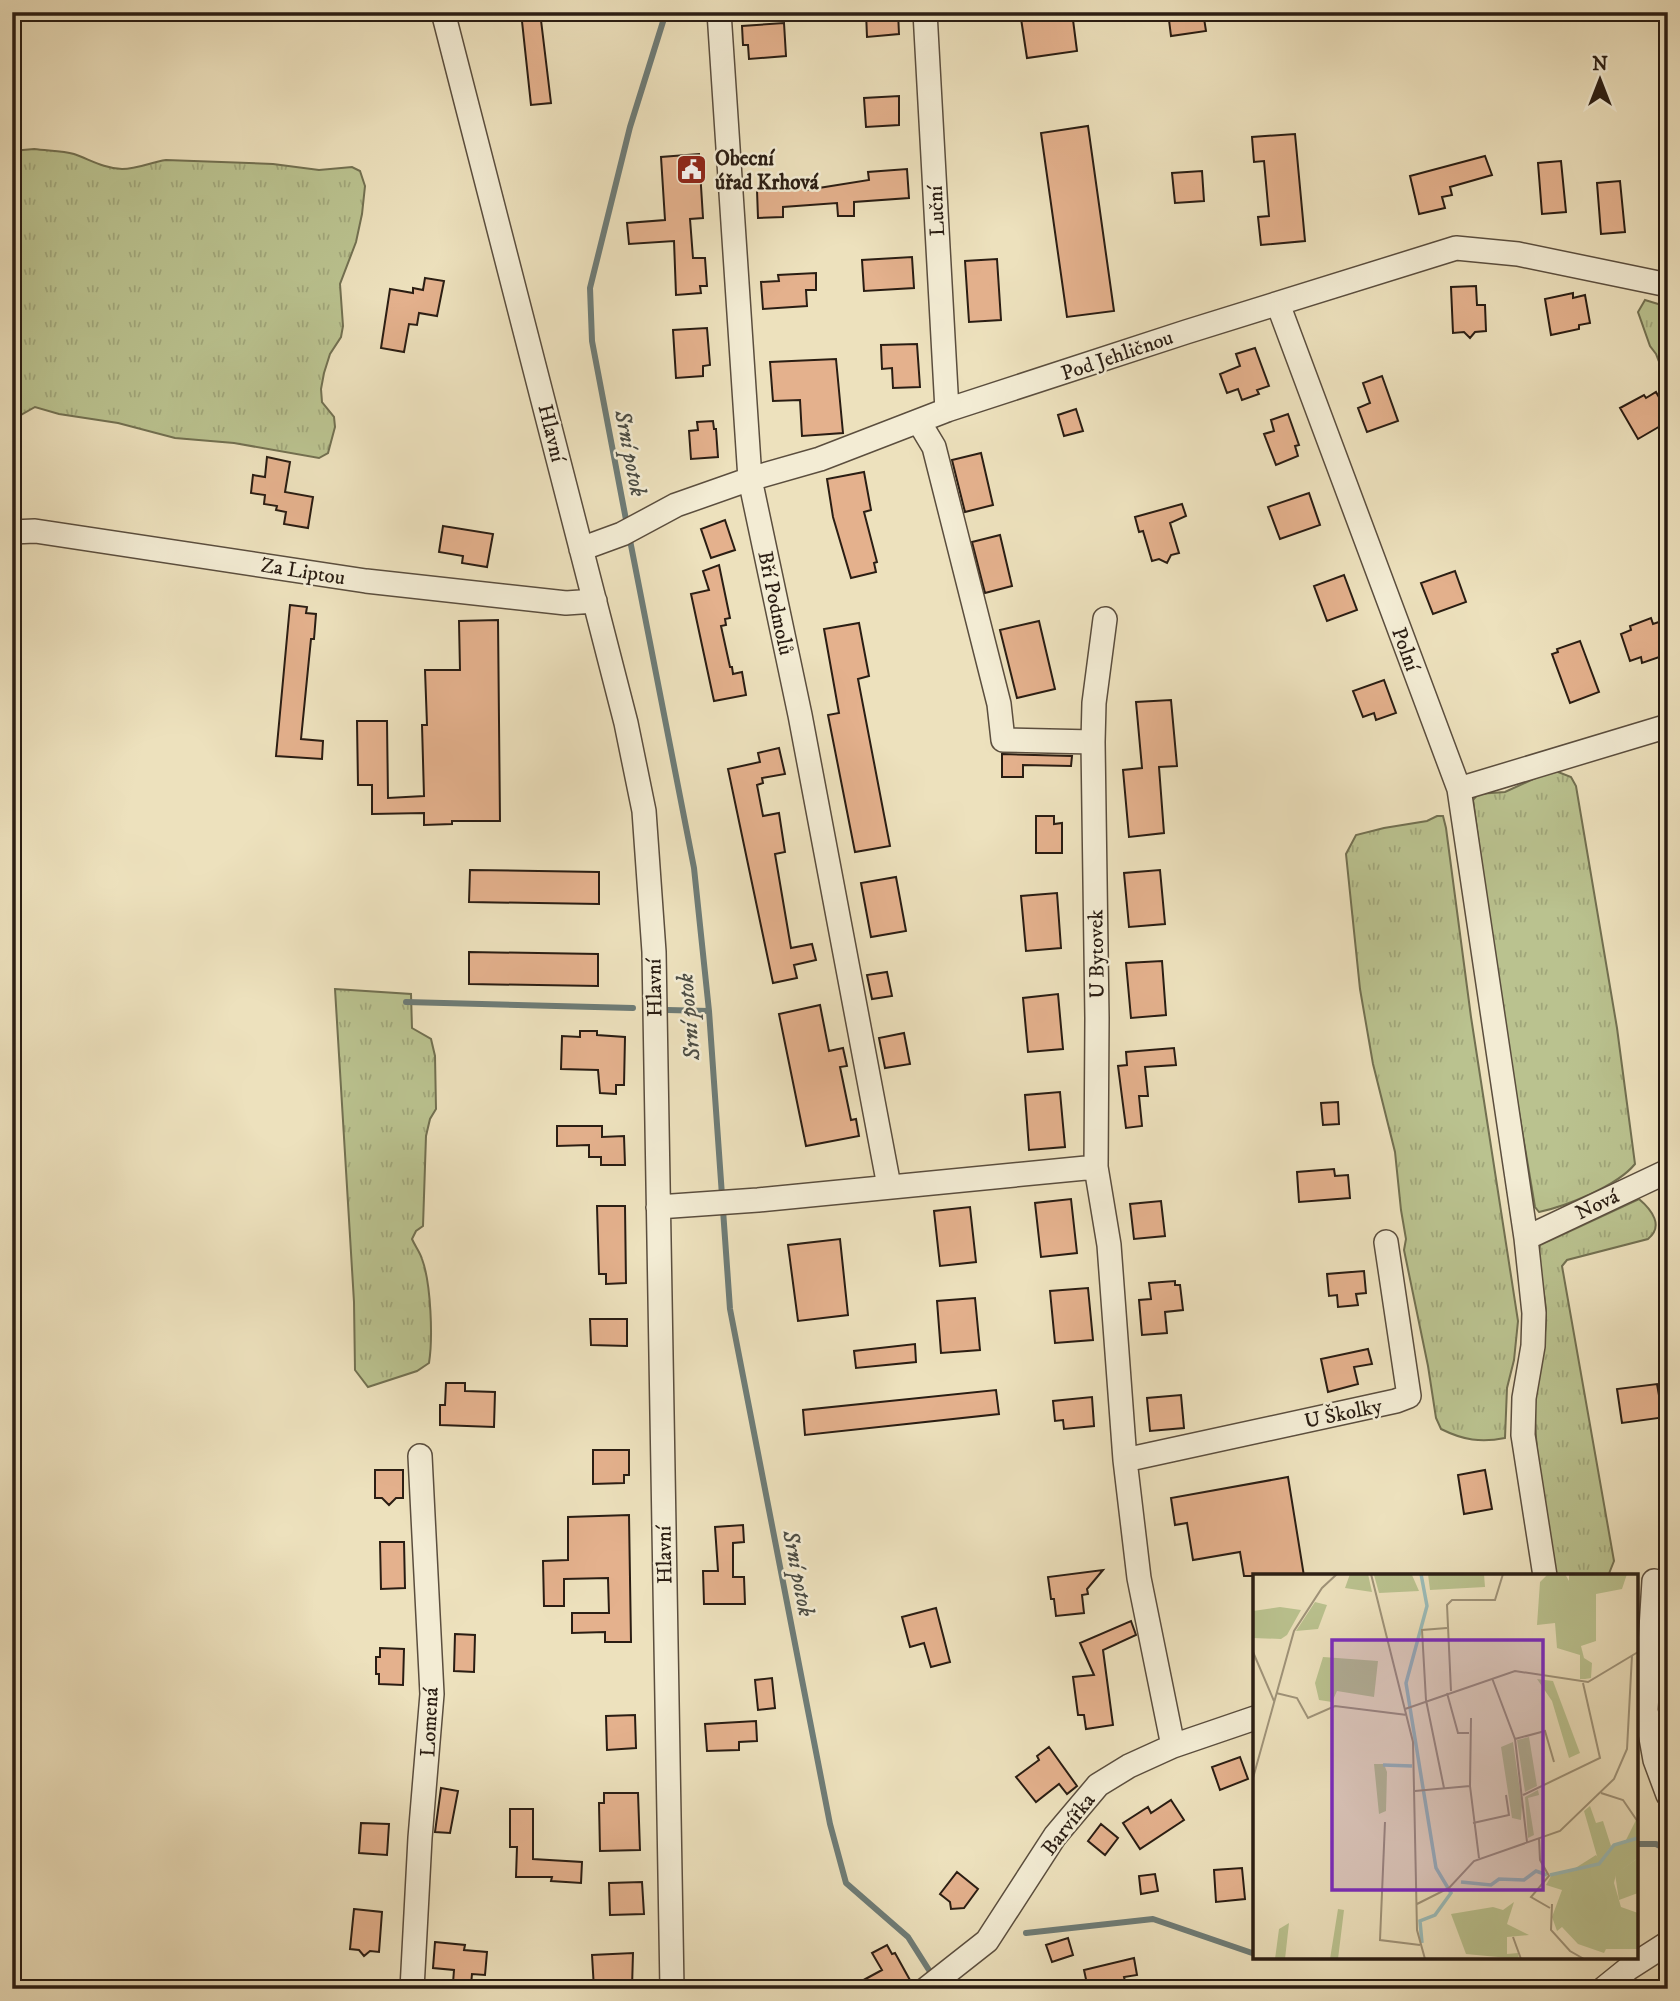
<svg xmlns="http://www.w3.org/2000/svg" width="1680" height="2001" font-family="'IM FELL DW Pica',serif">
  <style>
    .grass { fill: url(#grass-tufts); stroke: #727051; stroke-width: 2 }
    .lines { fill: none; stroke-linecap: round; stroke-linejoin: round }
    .stream { stroke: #6e7c77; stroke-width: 6 }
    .building { fill: #e4b18d; stroke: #2a1d13; stroke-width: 2 }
    .minor-casing { stroke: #5b4e3e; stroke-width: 26 }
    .minor { stroke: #f3ecd4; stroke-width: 23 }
    .labels { text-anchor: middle; stroke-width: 5; stroke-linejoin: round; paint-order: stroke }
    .poi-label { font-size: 21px; font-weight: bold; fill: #2a1d13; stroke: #f3ecd4; text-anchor: start }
    .street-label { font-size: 21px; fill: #2a1d13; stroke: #f3ecd4 }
    .water-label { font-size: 23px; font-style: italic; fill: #4c4d45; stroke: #f3ecd4 }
    .inset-river { fill: none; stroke: #9bbcb9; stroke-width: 3.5 }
    .inset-road { fill: none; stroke: #9f9379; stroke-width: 2 }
    .view { fill: #7b2cbf; fill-opacity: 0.15; stroke: #7b2cbf; stroke-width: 3.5 }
    .inset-edge { fill: none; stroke: #2a1d13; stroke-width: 3.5 }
  </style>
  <defs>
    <pattern id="grass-tufts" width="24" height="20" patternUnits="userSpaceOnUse" patternTransform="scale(1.75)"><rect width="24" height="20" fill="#bac28f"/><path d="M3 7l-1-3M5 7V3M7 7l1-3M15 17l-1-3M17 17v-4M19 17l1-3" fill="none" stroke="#a0a67a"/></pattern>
  </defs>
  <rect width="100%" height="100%" fill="#ede1bd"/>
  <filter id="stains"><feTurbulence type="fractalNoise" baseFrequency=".00286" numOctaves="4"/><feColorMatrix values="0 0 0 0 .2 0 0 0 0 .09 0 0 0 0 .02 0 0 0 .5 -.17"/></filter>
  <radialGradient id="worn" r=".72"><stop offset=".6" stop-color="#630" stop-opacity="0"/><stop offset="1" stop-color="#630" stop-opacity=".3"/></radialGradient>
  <path class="grass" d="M34,149c13,2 28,1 40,5 17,6 29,14 48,15 16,0 29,-7 44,-9l107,4 46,6 33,-3 8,4 5,15 -3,28 -6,28 -16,42 3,42 -2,11 -11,17 -6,19 -3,16 1,13 12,15 1,10 -7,26 -9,5 -85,-15 -59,-5 -57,-15 -59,-9 -24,-7 -14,8 -9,24v-288z
    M1645,300l23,7v78l-12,-31 -6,-8 -12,-34z
    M1553,770l18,7 5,9 41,242 18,136c-18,22 -68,42 -96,48l-4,-5 -36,-213 -26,-194 5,-6 27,-2z
    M1437,816h6l3,12 25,189 47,304 -4,39 -7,28 -2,50c-24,5 -42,2 -64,-9l-5,-11 -8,-52 -24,-116 2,-11 -5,-29 -6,-58 -22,-88 -13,-75 -14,-135 10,-19 28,-7 43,-7z
    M335,989l76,5 1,34 19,11 4,17 1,53 -6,10 -4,17 -3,90 -7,5 -4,8c3,7 8,13 10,20 9,24 11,79 7,104l-12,8 -49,16 -13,-17 -1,-68z
    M1639,1199c13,11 25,27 9,40l-81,21 -5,6 52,295 -6,15h-53c-9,-58 -21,-118 -20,-177 1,-28 12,-56 11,-85 0,-23 -11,-45 -6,-69z"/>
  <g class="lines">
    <path class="stream" d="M627,525l-35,-184 -2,-53 40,-161 36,-115
      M629,535l65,333 15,143 21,298 100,515 16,59 62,54 26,41
      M406,1002l227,6
      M667,1010l42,1
      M1636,1844h20l12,6
      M1026,1933l127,-14 102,35"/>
  </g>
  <path class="building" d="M521,12h19l11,91 -20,2z
    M866,12h32l1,22 -32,3z
    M1020,12h52l5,39 -50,7z
    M1168,12h35l3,19 -35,5z
    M784,23l2,33 -37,3 -1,-14h-5l-1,-19z
    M899,96v29l-33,2 -2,-29z
    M1088,126l26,185 -47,6 -26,-184z
    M1295,134l10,107 -44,4 -3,-28 11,-1 -5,-55 -10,1 -2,-25z
    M699,154l4,64 -13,1 3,39h12l2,28h-7l1,7 -25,2 -2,-54 -45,3 -2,-21 38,-3 -4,-63z
    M1485,156l7,19 -42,12 2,8 -10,2 3,11 -26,6 -9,-38z
    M1561,161l5,51 -24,2 -4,-51z
    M907,169l2,29 -55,4v14h-16l-1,-13 -54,4v10l-25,1 -1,-28 49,-3v3l63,-10 -1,-8z
    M1202,171l2,30 -29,2 -3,-30z
    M1620,181l5,51 -24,2 -4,-51z
    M912,257l2,31 -50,3 -2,-31z
    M997,259l4,61 -32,2 -4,-61z
    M816,273v17h-10l1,16 -44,3 -2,-27 18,-1 -1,-6z
    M425,278l19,3 -7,35 -18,-3 -2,12 -8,-1 -5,28 -23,-4 9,-59 23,4v-5l10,2z
    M1476,286l1,19h8l1,26 -11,1 -5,6 -6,-6 -11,1 -2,-46z
    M1573,293v5l12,-3 5,28 -11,2v4l-28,6 -6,-36z
    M707,328l3,37 -7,1v10l-27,2 -3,-48z
    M917,344l3,43 -27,1 -1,-20 -10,1 -1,-24z
    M1255,348l14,38 -12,4 2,4 -17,6 -4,-11 -11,4 -7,-19 20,-8 -4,-12z
    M836,359l7,74 -41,3 -2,-36 -27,1 -3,-39z
    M1382,376l16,45 -31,11 -9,-24 12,-5 -7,-20z
    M1656,392l12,21v5l-8,4 2,3 -24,14 -18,-31 24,-13 2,3z
    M1076,409l7,22 -19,5 -6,-21z
    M1288,414l11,31 -4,1 3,10 -22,9 -12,-31 10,-3 -3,-11z
    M713,421l1,8h2l2,28 -27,2 -2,-28 9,-1 -1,-8z
    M981,453l12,52 -28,7 -13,-52z
    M267,457l23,5 -5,30 28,5 -5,31 -24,-4 2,-12 -10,-2 1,-4 -13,-2 1,-9 -14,-2 2,-18 12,2z
    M864,472l7,38 -7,2 13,50 -3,1 2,9 -25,6 -18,-61 -6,-38z
    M1309,493l11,32 -40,14 -12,-32z
    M1182,504l4,12 -16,7 9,30 -8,2 -4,8 -8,-4 -7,2 -9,-30 -4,1 -4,-15z
    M725,520l10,30 -24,8 -10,-29z
    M443,526l50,8 -6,33 -25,-4 1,-7 -24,-4z
    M1000,535l12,51 -27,7 -13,-51z
    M719,565l11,53 -5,1 1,6 -5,1 9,41h2l1,7 9,-2 4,23 -32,6 -23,-107 18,-4 -6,-19z
    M1455,571l11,31 -33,12 -12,-31z
    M1344,575l13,35 -30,11 -13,-35z
    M290,605l17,2 -1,6 10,1 -2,25h-3l-10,100 22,2 -1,18 -46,-3z
    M1651,618l2,6 15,-5v35l-26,9 -1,-6 -11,4 -9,-27 10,-4 -1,-4z
    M498,620l2,201h-48v3l-28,1v-12l-52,1v-29h-14l-1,-64h30l1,77 36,-2 -2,-71h5l-2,-55h35l-1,-49z
    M1039,621l16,68 -38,9 -17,-68z
    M859,623l10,53 -11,3 32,167 -35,6 -27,-137 11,-2 -15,-84z
    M1580,641l19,51 -29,11 -18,-49 6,-2 -1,-3z
    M1384,680l12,33 -20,7 -2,-7 -11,4 -10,-26z
    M1171,700l6,66 -18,1 5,66 -35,4 -6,-67 19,-2 -6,-66z
    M779,748l6,26 -23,4 1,5 -6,2 6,31 16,-3 6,39 -10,2 16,94 21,-4 4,16 -22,5 3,13 -24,5 -45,-214 32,-7 -2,-9z
    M1002,754l70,2 -1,10 -48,-1v12h-21z
    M1036,816h18v8l8,-1v30h-26z
    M470,870l129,2v32l-130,-2z
    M1160,870l5,54 -36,3 -5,-54z
    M896,877l10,54 -35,6 -10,-54z
    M1057,893l4,55 -35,3 -5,-55z
    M469,952l129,2v32l-129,-2z
    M1162,961l4,54 -35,3 -5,-55z
    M887,972l5,24 -20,3 -5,-24z
    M1058,994l5,55 -35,3 -5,-54z
    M820,1005l9,46 14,-3 4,18 -7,1 11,53 5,-1 3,17 -53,10 -27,-132z
    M580,1031h17v4l28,2 -1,48h-8v9l-16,-1 -2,-23 -37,-1 1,-33 18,1z
    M904,1033l6,31 -25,4 -6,-30z
    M1174,1048l2,17 -31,2 3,29h-9l3,30 -16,2 -8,-62 9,-1 -1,-13z
    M1060,1092l5,55 -36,3 -4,-55z
    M1338,1102l1,22 -16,1 -2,-22z
    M557,1126h45v11l22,-1 1,29h-24v-8h-12v-12l-32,1z
    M1334,1169l1,7 13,-1 2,23 -51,4 -2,-30z
    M1071,1199l6,54 -36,4 -6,-54z
    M1161,1201l4,35 -31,3 -4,-35z
    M597,1206h28l1,77 -20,1v-10h-7z
    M970,1207l6,55 -36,4 -6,-55z
    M840,1239l8,76 -50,6 -10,-76z
    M1364,1271l2,22 -10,1 2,11 -20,2 -1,-12 -8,1 -2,-22z
    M1175,1281v4h5l3,25 -18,2 2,21 -25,2 -3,-35 12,-1 -2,-16z
    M1088,1288l5,52 -38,3 -5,-52z
    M975,1298l5,52 -39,3 -4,-52z
    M590,1319h37v27l-36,-1z
    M915,1344l1,18 -60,6 -2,-17z
    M1368,1349l4,15 -18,3 4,17 -30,8 -7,-33z
    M446,1383h19v8l30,1 -1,35 -54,-2v-20h5z
    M1657,1384l3,17 4,-1 2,17 -44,6 -5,-34z
    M996,1390l3,24 -194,21 -2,-25z
    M1181,1395l3,33 -34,3 -3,-33z
    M1092,1397l2,29 -30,3 -1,-9 -8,1 -2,-20z
    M593,1450h36v25h-5v8l-31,1z
    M375,1470h28v28h-7l-7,7 -7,-7h-7z
    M1485,1470l7,39 -28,5 -6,-39z
    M1288,1477l16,99h-60l-4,-24 -47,8 -6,-37 -12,2 -4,-27z
    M629,1515l2,127h-26v-10l-33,1v-20h37l-1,-35 -44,1v27h-20l-1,-45 25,-1v-43z
    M743,1525l1,17 -11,1v34h11l1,27h-41l-1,-33h15l-3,-44z
    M380,1542h24l1,46 -24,1z
    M1103,1570l-16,19 1,5 -6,1 2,18 -28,3 -2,-17h-3l-3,-22z
    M936,1608l14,54 -19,5 -7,-24 -14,4 -8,-30z
    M1131,1621l5,14 -33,15 10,75 -27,4 -2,-14h-6l-5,-38 21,-2 -14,-32z
    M455,1634l20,1 -1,37 -20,-1z
    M380,1648l24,1 -1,36 -24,-1v-10h-3v-17h4z
    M772,1678l3,30 -17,2 -3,-30z
    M635,1715l1,33 -29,2 -1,-34z
    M756,1721l1,20 -18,1v8l-32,1 -2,-27z
    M1049,1747l28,39 -10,8 -8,-10 -23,18 -20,-25 23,-17 -2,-4z
    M1240,1757l8,22 -28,11 -8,-23z
    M441,1788l17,3 -8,42 -15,-1z
    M604,1793h34l2,57 -40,1 -1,-48h5z
    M1171,1800l13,20 -44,29 -17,-26 25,-16 3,6z
    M510,1809h23v50l49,3 -1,21 -30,-2 1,-4h-36l1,-30h-7z
    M361,1823l28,1 -2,31 -28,-2z
    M1101,1824l17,14 -13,17 -17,-14z
    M1242,1868l3,31 -29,3 -2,-32z
    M957,1872l21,17 -14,19 -13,1 -1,-7 -10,-8z
    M1155,1874l3,17 -17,3 -2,-18z
    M642,1882l2,32 -34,1 -1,-32z
    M354,1909l28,3 -3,40 -9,-1 -6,5 -5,-6 -9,-1z
    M1068,1938l5,17 -21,7 -6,-17z
    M435,1942l30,3 -1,5 23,2 -2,23 -13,-1 -1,11 -18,-2 1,-13 -21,-2z
    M887,1945l5,9 3,-1 16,29 -12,7h-52l35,-19 -10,-17z
    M633,1953l-1,35 -38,1 -2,-34z
    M1134,1958l3,17 -13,2 3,12h-34l-1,-6 -5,1 -3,-14z"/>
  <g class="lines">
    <defs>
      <path id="minor" d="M443,12l183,711 18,88 10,141 18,1037
        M719,12l31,467 50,236 89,471
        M925,12l22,398
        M1278,304l181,485 209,-63
        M919,422l15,25 65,257 4,36 90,2
        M12,532l23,-1 331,50 200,22 29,-2
        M581,549l41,-15 54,-29 74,-26 70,-20 127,-49 239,-78 270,-84 62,6 150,31
        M1105,619l-11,84 -1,39 4,276 -1,149 13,78 16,215 14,118 34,168
        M1459,789l67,449 8,75 -1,33 -9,52 -1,37 22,141
        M658,1207l100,-7 338,-33
        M1526,1238l142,-67
        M1125,1460l271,-59 13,-5 -23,-154
        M1654,1581l-8,129 9,50 13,35
        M412,1989l8,-151 12,-144 -12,-238
        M926,1989l61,-48 68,-105 43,-51 31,-19 44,-20 82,-28
        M1603,1989l26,-21 39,-25"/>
    </defs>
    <use href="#minor" class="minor-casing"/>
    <use href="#minor" class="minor"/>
  </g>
  <defs>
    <symbol id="civic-square" viewBox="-11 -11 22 22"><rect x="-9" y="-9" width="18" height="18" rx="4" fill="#8f2418" stroke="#f3ecd4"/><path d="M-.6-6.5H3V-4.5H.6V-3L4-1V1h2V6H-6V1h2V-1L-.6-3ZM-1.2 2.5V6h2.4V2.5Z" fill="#fff"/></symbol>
  </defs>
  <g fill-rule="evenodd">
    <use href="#civic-square" x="674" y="152" width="35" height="35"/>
  </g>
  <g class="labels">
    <g class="poi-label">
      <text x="715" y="165">Obecní<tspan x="715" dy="24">úřad Krhová</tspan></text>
    </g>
    <g class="street-label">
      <text transform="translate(936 211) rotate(-93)" y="7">Luční</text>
      <text transform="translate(1117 355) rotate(-19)" y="7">Pod Jehličnou</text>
      <text transform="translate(552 433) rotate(76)" y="7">Hlavní</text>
      <text transform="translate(303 571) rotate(9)" y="7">Za Liptou</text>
      <text transform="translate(776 603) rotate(78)" y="7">Bří Podmolů</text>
      <text transform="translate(1406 649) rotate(70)" y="7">Polní</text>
      <text transform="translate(1096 954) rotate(-91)" y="7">U Bytovek</text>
      <text transform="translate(654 988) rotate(-91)" y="7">Hlavní</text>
      <text transform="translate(1597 1204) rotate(-25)" y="7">Nová</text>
      <text transform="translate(1343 1413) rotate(-12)" y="7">U Školky</text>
      <text transform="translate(664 1555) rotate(-91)" y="7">Hlavní</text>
      <text transform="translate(429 1722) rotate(-87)" y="7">Lomená</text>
      <text transform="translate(1068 1824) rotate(-52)" y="7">Barvířka</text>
    </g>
    <g class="water-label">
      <text transform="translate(631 453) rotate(79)" y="8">Srní potok</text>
      <text transform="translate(688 1017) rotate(-95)" y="8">Srní potok</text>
      <text transform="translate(799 1573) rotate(79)" y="8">Srní potok</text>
    </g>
  </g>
  <g transform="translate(1253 1574)">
    <rect width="385" height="385" fill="#ede1bd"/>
    <path d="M97,0h18l4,18 -27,-4zM175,0h56l1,13 -55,3zM312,0l4,7v-7h58l-5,15 -26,5v47l-15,5 3,12 8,5 -1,15 -6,1h-5v-24l-23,-7 -2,-25 -18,2 3,-43 7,-7zM121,1h38l7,16 -40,2zM62,28l12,3 -9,24 -22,2zM27,33l21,3 -14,25 -6,4 -28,-1v-27zM70,83l55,4 -4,36 -37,-6 -5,11 -13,-2 -4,-17zM284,105l16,2 27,72 -11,5 -17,-57zM276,163l8,49 -12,6 -8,-52zM260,168l9,63 -1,15 -9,-2 -11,-71zM121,190h10l3,8 -1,39 -7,3zM285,216l1,5 -11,3 6,37 -6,3 -3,-41zM337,232l6,17 7,-2 8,25 -12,17 -15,-52zM385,284v35l-19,7 -4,-26zM261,328l-7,22 22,11 -22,2v17l11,-1 1,6 -53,-5 -15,-40 42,-7 10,3zM85,335l6,1 -6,49h-8zM36,349l-4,36h-10l4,-30z" fill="#bac28f"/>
    <path d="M385,242v42l-22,16 -2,9 7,24 17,6v36h-32l-2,4 -26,-9 -16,-17 -5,4 -5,-14 10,-27 -16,-5 5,-9 18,-4 27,-17 5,7 10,-16 15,-6z" fill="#bac28f"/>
    <path class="inset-river" d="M168,0l6,32 -21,77 30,185 15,25 -16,22 -15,6 2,22M130,191l29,1M297,301l49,-11 15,-19 24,-7M208,308l30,3 8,-6 25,1 12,-9 11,4"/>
    <path class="inset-road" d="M118,0l42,168 4,188 8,29M0,78l21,49M239,104l23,61 30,-8 9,31M198,117l-4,-86 5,-5h43l8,-26M23,119l21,5 11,20 27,-12 72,9M194,119l11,40h11M152,135l110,-38 73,11 50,-30M218,144l-1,68 9,72M262,165l12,103M0,204l41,-147 28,-43 15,-14M191,214l-18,-88 -4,-70 25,-2M162,217l55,-5M348,219l22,7 15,22M270,221l77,-37 -17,-75M132,248l-5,118 40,5M220,249l36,-8 -3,-20M286,264l1,22 9,16 -18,21 19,11M164,330l32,-16 25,-27 86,-30 54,-52 13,-30 5,-94M299,330l-1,26 19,21 14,8M260,363l8,22"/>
    <path class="view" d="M79,66h211v250h-211z"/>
    <rect width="385" height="385" class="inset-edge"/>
  </g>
  <rect width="1680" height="2001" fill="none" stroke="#ede1bd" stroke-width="42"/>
  <rect x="14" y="14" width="1652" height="1973" fill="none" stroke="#2a1d13" stroke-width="3.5"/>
  <rect x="21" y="21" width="1638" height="1959" fill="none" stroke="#2a1d13" stroke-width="2"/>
  <g transform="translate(1600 80)" stroke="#f3ecd4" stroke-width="5" paint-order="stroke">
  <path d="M0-5L12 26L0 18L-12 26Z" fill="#2a1d13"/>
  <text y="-10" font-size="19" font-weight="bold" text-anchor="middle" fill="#2a1d13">N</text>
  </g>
  <rect width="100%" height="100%" filter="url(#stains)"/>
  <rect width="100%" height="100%" fill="url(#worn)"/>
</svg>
